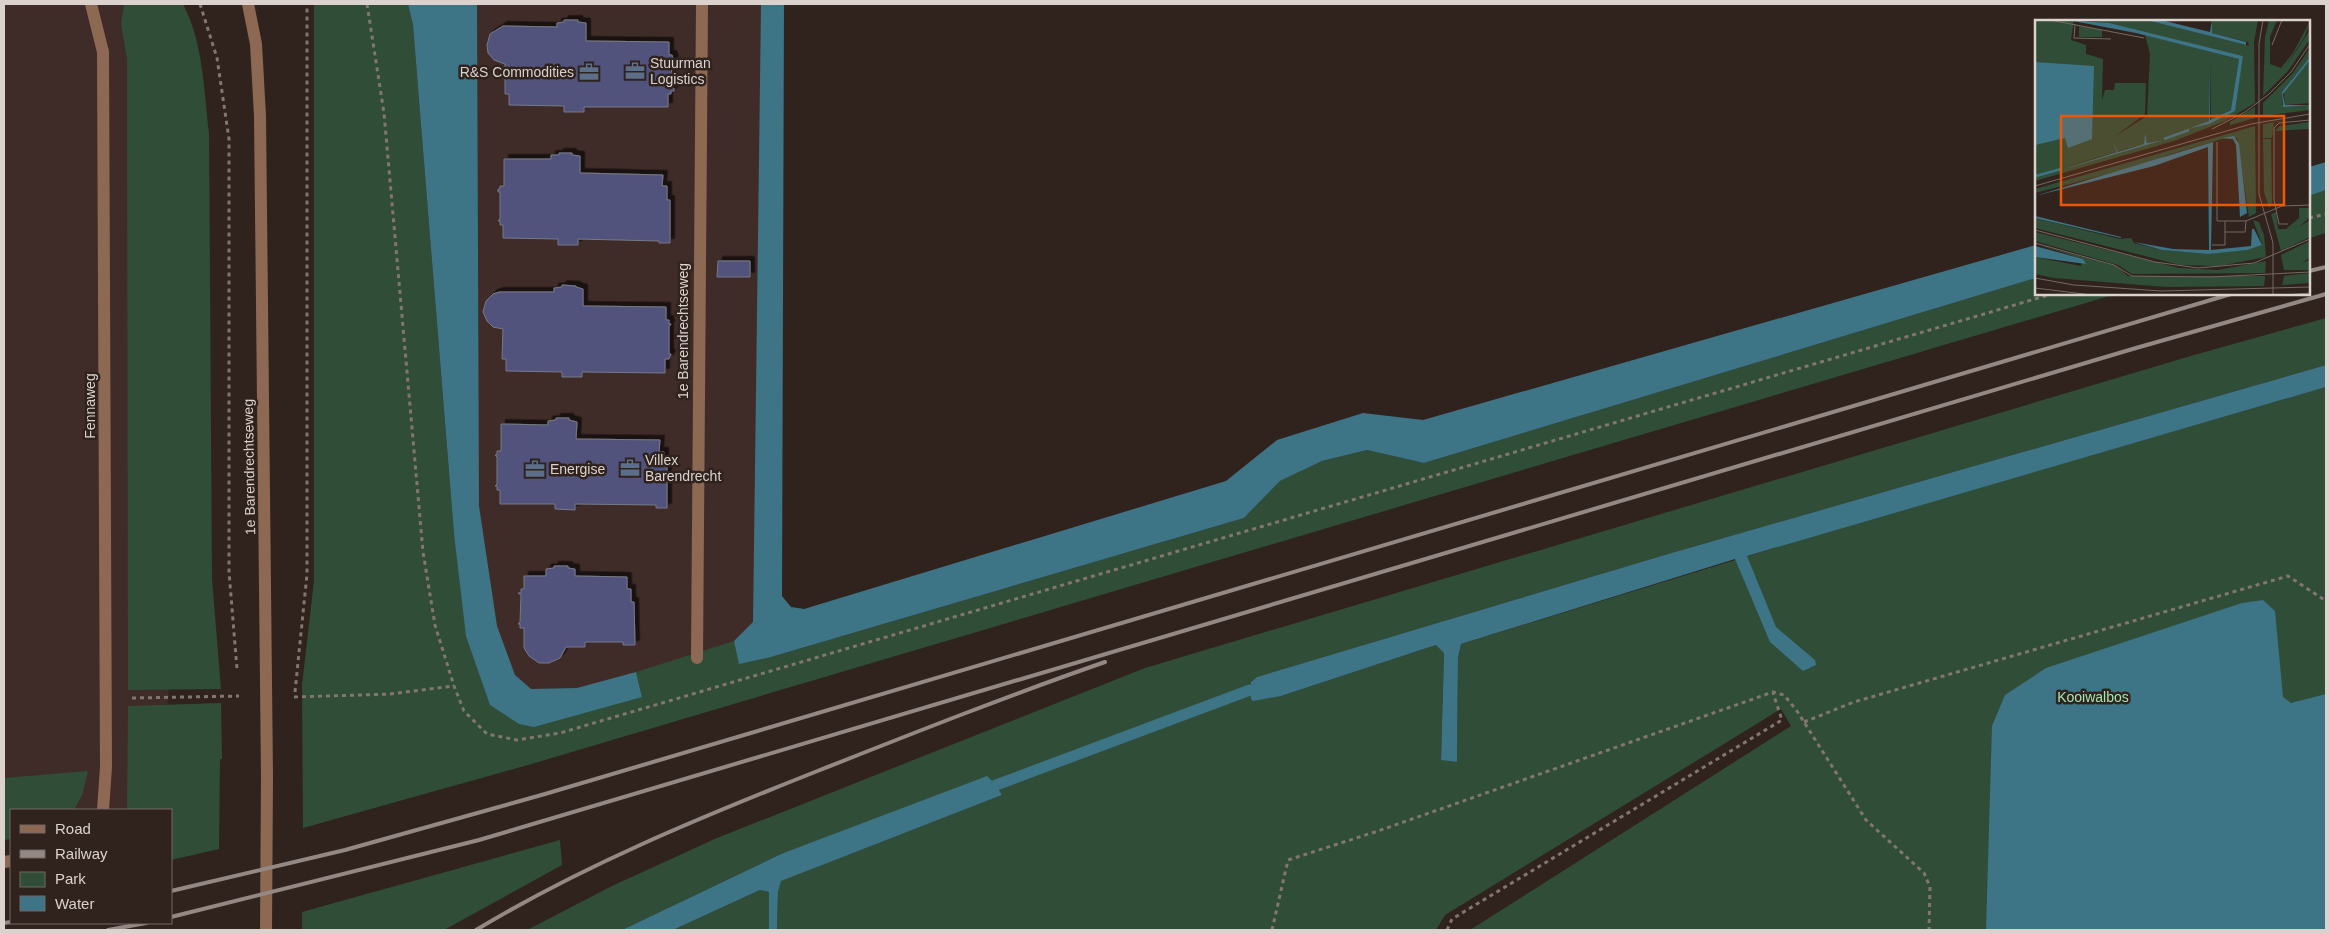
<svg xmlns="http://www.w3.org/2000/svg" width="2330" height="934" font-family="Arial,sans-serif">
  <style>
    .commercial { fill: #3f2c28 }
    .green { fill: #304d38 }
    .water { fill: #3d7486 }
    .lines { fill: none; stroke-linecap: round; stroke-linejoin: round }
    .stream { stroke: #3d7486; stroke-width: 11 }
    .building { fill: #51537b; stroke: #777987; filter: url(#shadow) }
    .path { stroke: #817671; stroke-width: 3; stroke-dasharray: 4 4; stroke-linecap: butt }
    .minor { stroke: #8d6954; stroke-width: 12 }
    .rail { stroke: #938884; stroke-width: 4 }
    .labels { text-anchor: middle; stroke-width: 5; stroke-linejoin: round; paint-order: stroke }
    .poi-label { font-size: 14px; fill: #dbd2ce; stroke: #30231e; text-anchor: start }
    .street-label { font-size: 14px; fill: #dbd2ce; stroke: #30231e }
    .park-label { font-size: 14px; fill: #a2e4b3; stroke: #30231e }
    .inset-river { fill: none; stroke: #3d7486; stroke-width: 2.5 }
    .inset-road { fill: none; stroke: #746964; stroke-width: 1 }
    .view { fill: #e8590c; fill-opacity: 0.15; stroke: #e8590c; stroke-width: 2.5 }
    .inset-edge { fill: none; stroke: #dbd2ce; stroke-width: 2.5 }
  </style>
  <defs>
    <filter id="shadow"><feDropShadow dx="4.5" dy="-4.5" stdDeviation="0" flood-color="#0009"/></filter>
  </defs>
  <rect width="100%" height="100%" fill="#30231e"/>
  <path class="commercial" d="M4,4h148l23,602 -15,204h-149l-7,7z
    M382,4h386l1,638 -235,66 -30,-17z"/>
  <path class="green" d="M124,4h59c20,38 21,86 26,129l3,446 9,110 -93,1 -1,-631 -6,-35z
    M314,4h94l5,21 41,509 36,171 152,-8 -6,-25 98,-31 3,10 34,6 473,-139 36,-37 42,-20 45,-11 57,13 612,-185v16h80l-1588,471 -225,63 -1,-143 12,-104z
    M2326,190v43l-17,5v-42z
    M2326,318v47l-658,189 -411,123 -6,5 30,14 155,-51 8,7 -3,107 16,3 1,-104 3,-14 401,-123 464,-134v543h-856l321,-204 -10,-17 -336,206 -9,15h-659l1,-38 2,-11 222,-86 -6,-10 -215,69 -159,76h-95l85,-44 105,-48 428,-170 1049,-313z
    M221,703l1,56h-2l-1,90 -48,11v-50h-44l1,-104z
    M88,771l-6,24 -8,15h-63v29l-7,1v-62z
    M560,840l2,25 -118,65h-142v-18z
    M760,890l9,2v38h-96z"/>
  <path class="water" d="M408,4h69l2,502 18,120 18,49 16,14 46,-1 59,-16 6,25 -108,30 -15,-3 -29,-19 -24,-69 -12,-102 -41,-509z
    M761,4h23l-2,592 9,11 13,2 422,-128 51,-41 86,-27 60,7 613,-175v33l-612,185 -57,-13 -45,11 -42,20 -36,37 -473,139 -32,7 -5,-23 19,-19z
    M2326,162v28l-17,6v-29z
    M2326,365v22l-579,169 29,71 39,33 1,5 -13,6 -33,-29 -35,-83 -274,85 -3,14 -1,104 -16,-2 3,-107 -8,-8 -155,51 -28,5 -2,-2v-17l6,-5 411,-123z
    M2263,600l12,11 8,86 8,6 35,-9v236h-340l6,-204 13,-31 41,-27 196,-65z
    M987,776l9,9 6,10 -221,86 -3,11 -1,38h-8v-38l-9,-2 -87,40h-51l159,-76z"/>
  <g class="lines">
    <path class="stream" d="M996,785l254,-95"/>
  </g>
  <path class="building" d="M564,20h14v2l8,1v18l83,1v13h3l2,6h-2l-1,27h3v3h-3v3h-3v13h-84v5h-20v-6l-55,-1v-11h-4v-30l-11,-4 -6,-7 -1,-8 3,-11 13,-8 54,1v-4l7,-1z
    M559,153h13v2l8,1v17l83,2 -1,11h5v14h3v43h-11v-2l-81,-2v6h-20v-6l-55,-1v-13h-3v-4h-2l2,-2v-27h-2v-3h2v-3h4v-27h47v-4h8z
    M718,261h32v16h-33z
    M562,285l14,1v1l7,2v17l83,1v13h3v4h2l-2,3v27h2l-2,5h-4v14l-83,-1v5h-20v-5l-56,-1v-12h-4l1,-30 -10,-2 -6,-6 -4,-9 3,-11 7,-7 6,-2h55v-4l8,-1z
    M556,418h13v2l8,2 -1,17 84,1 -1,12h5v13h3v43h-11v-3l-81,-1v6l-20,-1v-5h-55v-14h-3v-4h-2l2,-2v-27l-2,-2h2v-4h4v-27l47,1v-4l8,-1z
    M554,566h14v2l7,1v7l52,1v12h4v13h3l1,43h-12v-3h-38v5h-19l-6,11 -11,5h-10l-10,-7 -5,-8v-20h-4v-4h-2l2,-2 1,-27 -3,-2h3v-4h3v-13h22v-7l8,-1z"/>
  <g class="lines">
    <path class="path" d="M200,4l17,54 12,81v433l8,97
      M367,4l17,109 39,439 12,73 19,61 10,25 23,23 30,6 43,-7 1492,-439
      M2309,218l17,-4
      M295,692l12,-118v-570
      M294,697l96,-3 64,-8
      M132,698l107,-2
      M1804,722l50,-20 434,-126 38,25
      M1272,930l16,-70 90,-29 395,-139 11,3 13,16 69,109 58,53 6,14 -1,43
      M1447,930l5,-11 330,-199 -9,-27"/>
    <path class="minor" d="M91,4l12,48 3,715 -3,43
      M248,4l8,40 4,72 7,660 -1,154
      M697,658l5,-654
      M4,862l7,-1"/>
    <path class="rail" d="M2309,271l17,-4
      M171,891l174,-41 200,-56 1686,-500
      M171,917l308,-77 1657,-492 190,-54
      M4,923l7,-1
      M108,930l38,-7
      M476,930c106,-64 223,-112 339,-158 96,-38 192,-76 290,-110"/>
  </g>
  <defs>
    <symbol id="office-bare" viewBox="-9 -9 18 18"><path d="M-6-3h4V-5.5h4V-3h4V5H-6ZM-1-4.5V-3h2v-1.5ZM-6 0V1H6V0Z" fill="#5c6f8a" stroke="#30231e" stroke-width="2.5" paint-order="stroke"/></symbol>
  </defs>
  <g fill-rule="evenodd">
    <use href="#office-bare" x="621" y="57" width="28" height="28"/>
    <use href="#office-bare" x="575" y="58" width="28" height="28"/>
    <use href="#office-bare" x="616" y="454" width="28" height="28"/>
    <use href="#office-bare" x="521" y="455" width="28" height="28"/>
  </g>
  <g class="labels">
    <g class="poi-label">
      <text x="650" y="68">Stuurman<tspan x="650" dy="16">Logistics</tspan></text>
      <text x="574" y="77" text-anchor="end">R&amp;S Commodities</text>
      <text x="645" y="465">Villex<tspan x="645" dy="16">Barendrecht</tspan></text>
      <text x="550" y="474">Energise</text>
    </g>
    <g class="street-label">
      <text transform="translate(683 331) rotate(-90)" y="5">1e Barendrechtseweg</text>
      <text transform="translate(90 406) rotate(-90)" y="5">Fennaweg</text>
      <text transform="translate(249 467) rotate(-91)" y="5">1e Barendrechtseweg</text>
    </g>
    <g class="park-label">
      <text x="2093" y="702">Kooiwalbos</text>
    </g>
  </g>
  <g transform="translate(2035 20)">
    <rect width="275" height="275" fill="#30231e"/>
    <path d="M0,0h39l-3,20 15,5v9l17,5 -1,41 3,-10h9l1,-7h31l-1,31 -31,23 33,-21 3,-62 -5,-19 94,24 -7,50 -21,11 -1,-60 -1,61 -20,9 45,-19 9,-55 -152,-36h55l103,26 -1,-4 -36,-9v-13h46l-4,22 1,61 -30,18 -51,20 -139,40zM110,112l2,11 17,-3 -103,28 83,-24zM234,0h8l-7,17v27l11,4 12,-15 17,-32 -5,15 -22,35 27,-41v9l-22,32 -25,25 2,-59zM44,6l23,4v7h-23zM275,28v9l-28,35v13h28v5l-47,6v-13l29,-29zM275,40v43l-25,2 -1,-13zM220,87v11l-25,7v-3zM275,97l-36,5 -2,16h-9v-14zM275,102v7l-35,2 5,-5zM220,106l1,87 -7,4 -12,-79 -15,1 -57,17 -7,5 -123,32v-4zM228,119h8l1,64 -3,5 -5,-16zM264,188h11v9l-11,10 11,-7v17l-29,14 -10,-37 5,-2 2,17h8l13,-11zM0,198l85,21 11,-1 3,5 28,7 46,4 54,-10 -9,-24 6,2 5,13 2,22 -47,9 -39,-1 -145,-37zM0,212l144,36 39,2 48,-9 -1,12 -133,1 -14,-9 -83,-24zM275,221v17l-9,5 9,-3v10h-26l-3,-15zM0,224l81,22 12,10h137v3l-1,7 -98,1 -112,-9 -19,-4v-17l46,9 2,-7zM275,253v10l-28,2 2,-9z" fill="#304d38" fill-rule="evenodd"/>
    <path d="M33,0l41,3 134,33 -8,55 -26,13 -21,5 21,-8 1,-62v61l21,-10 8,-51 -103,-26zM111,0h15l49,12 2,-12v13l34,9v3zM275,37v3l-27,34 2,11h25l-27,2 -1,-15zM0,42l59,4 -2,73 -24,9 -3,-10 -30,7zM110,112l2,11 17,-3 -103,30 56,-18 -5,-11 6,11 26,-8zM199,116l5,8 8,69 -7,4 -4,-72 -3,-6 -11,-1zM178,122l-2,108 40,-4 1,-17h2l8,16 -15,5 -39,4 -46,-4 -28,-8 39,7 36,1 -1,-103 -54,19 -119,30zM0,196l86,21v1l-86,-20zM0,226l48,13 3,5 -51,-7z" fill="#3d7486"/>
    <path class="inset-river" d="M129,119l25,-9M1,156l25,-7"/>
    <path class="inset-road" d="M15,0l94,18M228,0l-4,24v150l14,49v52M40,4l-1,14 37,1M237,25l10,-25M177,109l33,-17 24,-18 22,-22 19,-28M182,122v79h29l36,-15 28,-1M0,166l216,-62 59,-10M253,204h-9l-5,-24v-72l5,-5 31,-3M0,210l120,32 43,6 56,-5 56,-24M190,212h20l1,-11M0,223l79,22 18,11 79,1 99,-5M177,225h13v-24M0,258l39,7 87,6 149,-4M0,268l57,7M250,275l25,-2"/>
    <path class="view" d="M26,96h223v89h-223z"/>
    <rect width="275" height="275" class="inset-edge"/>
  </g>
  <rect width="2330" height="934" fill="none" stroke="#dbd2ce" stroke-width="10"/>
  <rect x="10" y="809" width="162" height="115" fill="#30231e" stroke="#746964"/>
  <rect x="20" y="825" width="25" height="8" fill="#8d6954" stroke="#746964"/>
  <text x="55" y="834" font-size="15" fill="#dbd2ce">Road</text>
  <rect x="20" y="850" width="25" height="8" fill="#938884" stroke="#746964"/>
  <text x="55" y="859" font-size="15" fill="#dbd2ce">Railway</text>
  <rect x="20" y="872" width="25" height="15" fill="#304d38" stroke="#746964"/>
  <text x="55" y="884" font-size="15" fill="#dbd2ce">Park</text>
  <rect x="20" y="896" width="25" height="15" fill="#3d7486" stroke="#746964"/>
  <text x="55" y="909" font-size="15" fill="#dbd2ce">Water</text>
</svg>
